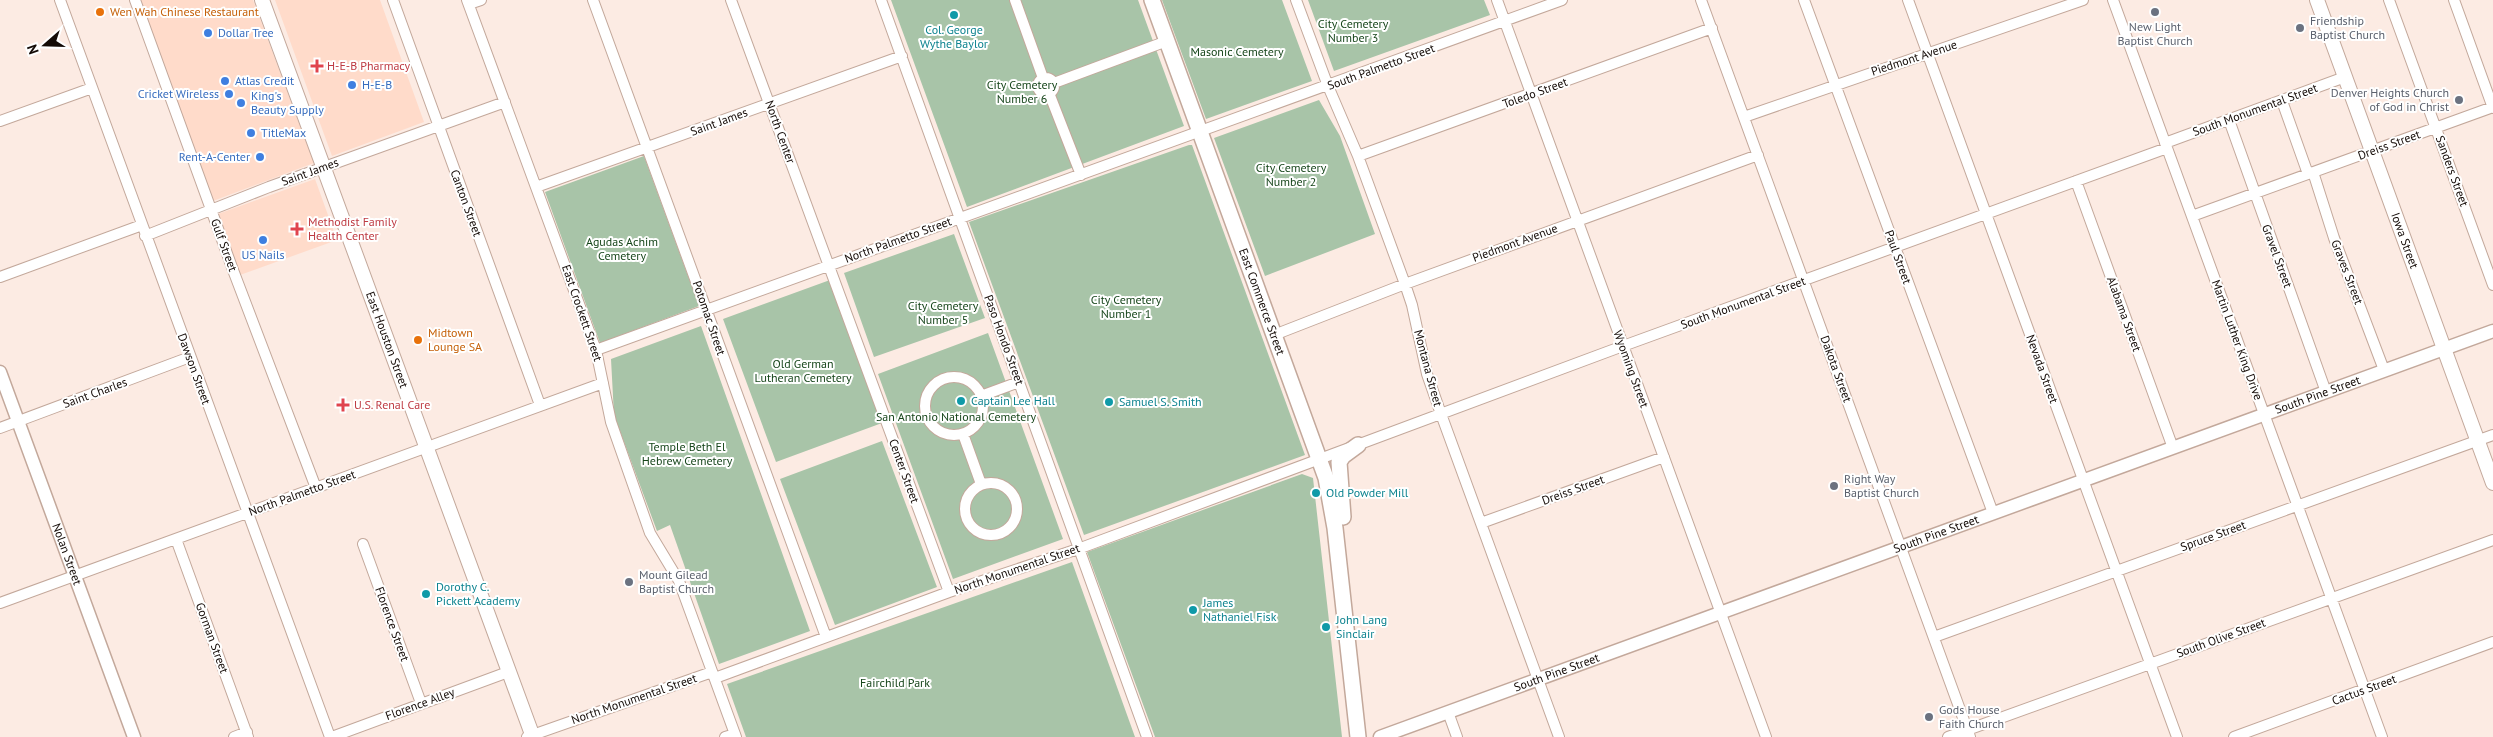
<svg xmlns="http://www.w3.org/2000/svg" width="2493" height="737" font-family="'PT Sans',sans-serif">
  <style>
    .built { fill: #ffdbca }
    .green { fill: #a8c4a8 }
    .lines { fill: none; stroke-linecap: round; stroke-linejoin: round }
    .minor-casing { stroke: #c3a89b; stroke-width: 12 }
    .tertiary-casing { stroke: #c3a89b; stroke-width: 15 }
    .secondary-casing { stroke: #c3a89b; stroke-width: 16 }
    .primary-casing { stroke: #c3a89b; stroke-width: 18 }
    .minor { stroke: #fff; stroke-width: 10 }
    .tertiary { stroke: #fff; stroke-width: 12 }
    .secondary { stroke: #fff; stroke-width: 14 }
    .primary { stroke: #fff; stroke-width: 15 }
    .food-dot { fill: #e8710a; stroke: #fff; stroke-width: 2 }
    .worship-dot { fill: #6b7280; stroke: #fff; stroke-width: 2 }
    .culture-dot { fill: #0f9aa8; stroke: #fff; stroke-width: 2 }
    .shop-dot { fill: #3f7fe0; stroke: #fff; stroke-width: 2 }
    .health-dot { fill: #e0444e; stroke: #fff; stroke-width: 2 }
    .labels { text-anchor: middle; stroke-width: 4; stroke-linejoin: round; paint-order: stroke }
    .food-label { font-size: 12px; fill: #c56008; stroke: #fff; text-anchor: start }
    .worship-label { font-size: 12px; fill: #5b616d; stroke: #fff; text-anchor: start }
    .park-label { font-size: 12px; fill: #16451a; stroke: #fff }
    .culture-label { font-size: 12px; fill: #0d838f; stroke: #fff; text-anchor: start }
    .shop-label { font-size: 12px; fill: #366cbe; stroke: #fff; text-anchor: start }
    .street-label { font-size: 12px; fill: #140b07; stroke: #fff }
    .health-label { font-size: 12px; fill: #be3a42; stroke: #fff; text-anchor: start }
  </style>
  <rect width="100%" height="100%" fill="#fcebe3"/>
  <path class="built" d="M139,0h114l61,163 -101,38z
    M275,0h105l44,122 -92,34z
    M315,179l22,61 -97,35 -22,-61z"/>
  <path class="green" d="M891,0h247l46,126 -217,81z
    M1162,0h120l30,81 -106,38z
    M1308,0h176l6,15 -156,56z
    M1319,100l21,36 35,98 -110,42 -51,-138z
    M1189,145h3l113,310 -221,80 -115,-313z
    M644,156l55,150 -99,37 -55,-151z
    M954,234l31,84 -111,39 -30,-84z
    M830,280l52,143 -106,39 -53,-143z
    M701,326l109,305 -91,33 -49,-139 -13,6 -43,-116 -3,-56z
    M988,333l75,206 -110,40 -75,-205z
    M882,441l55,146 -102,38 -55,-146z
    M1302,474l11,4 29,259h-187l-68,-185z
    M1072,562l63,175h-389l-19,-53z"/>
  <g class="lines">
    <defs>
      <path id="minor" d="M60,0l270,737
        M135,0l98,270 83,218
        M393,0l147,405
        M467,0l129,350 15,72 39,111 29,48 57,156
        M593,0l233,637
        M731,0l218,592
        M881,0l266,737
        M1015,0l28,78
        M1296,0l32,86 30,70 47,128 7,21 15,69 14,40 118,323
        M1497,0l269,737
        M1701,0l269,737
        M1804,0l189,513
        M1908,0l269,737
        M2113,0l269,737
        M2389,0l104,285
        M2454,0l39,108
        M469,4l12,-4
        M1038 86a8 8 0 1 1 16 0a8 8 0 1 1-16 0Z
        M1054,83l113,-42
        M1049,93l32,82
        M2282,101l26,73
        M1744,117l339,-117
        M2229,120l97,272
        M0,121l92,-33
        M2165,143l180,-66
        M1358,156l354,-128
        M2313,172l21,66 50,132
        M2076,181l97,267
        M536,187l366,-131
        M2192,216l301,-109
        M145,236l124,-49 236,-85
        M0,277l142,-52
        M1274,335l131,-51 353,-129
        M596,350l966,-350
        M925 406a29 29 0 1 1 58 0a29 29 0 1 1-58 0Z
        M981,396l38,-14
        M0,428l190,-71
        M963,434l18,50
        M965 509a26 26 0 1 1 52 0a26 26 0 1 1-52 0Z
        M1481,523l183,-66
        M176,539l72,198
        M363,544l58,159
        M0,603l603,-220
        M1934,637l559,-202
        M715,678l234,-86 129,-43 545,-203 544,-198
        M1448,712l9,25
        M234,737l13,-5
        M332,737l176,-65
        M527,737l185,-65
        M725,737l10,-3
        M1948,737l545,-197
        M2234,737l259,-95"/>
      <g id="tertiary">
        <path id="s1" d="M0,372l134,365"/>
        <path id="s2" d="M1380,737l1113,-406"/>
      </g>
      <g id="secondary">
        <path id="s3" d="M262,0l271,737"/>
        <path id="s4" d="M2317,0l176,483"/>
      </g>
      <g id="primary">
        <path id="s5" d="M1152,0l174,478 9,50 23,209"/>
        <path d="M1343,517l-4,-55 4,-6 15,-11"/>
      </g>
    </defs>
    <use href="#minor" class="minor-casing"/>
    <use href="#tertiary" class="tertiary-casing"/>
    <use href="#secondary" class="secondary-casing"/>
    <use href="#primary" class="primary-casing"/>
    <use href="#minor" class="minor"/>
    <use href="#tertiary" class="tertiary"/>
    <use href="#secondary" class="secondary"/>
    <use href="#primary" class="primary"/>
  </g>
  <g class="food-dot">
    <circle cx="100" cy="12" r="5"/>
    <circle cx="418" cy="340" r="5"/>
  </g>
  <g class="worship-dot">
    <circle cx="2155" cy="12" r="5"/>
    <circle cx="2300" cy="28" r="5"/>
    <circle cx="2459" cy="100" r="5"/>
    <circle cx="1834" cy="486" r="5"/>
    <circle cx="629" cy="582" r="5"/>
    <circle cx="1929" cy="717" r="5"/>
  </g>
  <g class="culture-dot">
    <circle cx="954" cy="15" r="5"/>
    <circle cx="961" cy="401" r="5"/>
    <circle cx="1109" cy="402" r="5"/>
    <circle cx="1316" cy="493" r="5"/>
    <circle cx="426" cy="594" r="5"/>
    <circle cx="1193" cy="610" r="5"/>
    <circle cx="1326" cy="627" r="5"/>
  </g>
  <g class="shop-dot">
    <circle cx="208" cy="33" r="5"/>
    <circle cx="225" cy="81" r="5"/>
    <circle cx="352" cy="85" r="5"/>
    <circle cx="229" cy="94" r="5"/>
    <circle cx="241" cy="103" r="5"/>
    <circle cx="251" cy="133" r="5"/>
    <circle cx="260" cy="157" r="5"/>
    <circle cx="263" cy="240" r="5"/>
  </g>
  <g class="health-dot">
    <path d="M314.5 58.5h5v5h5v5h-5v5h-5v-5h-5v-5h5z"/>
    <path d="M294.5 221.5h5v5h5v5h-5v5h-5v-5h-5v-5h5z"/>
    <path d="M340.5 397.5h5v5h5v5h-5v5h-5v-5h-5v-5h5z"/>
  </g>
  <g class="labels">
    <g class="food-label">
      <text x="110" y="16">Wen Wah Chinese Restaurant</text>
      <text x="428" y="337">Midtown<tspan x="428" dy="14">Lounge SA</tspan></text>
    </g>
    <g class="worship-label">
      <text x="2310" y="25">Friendship<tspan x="2310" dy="14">Baptist Church</tspan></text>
      <text x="2155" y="31" text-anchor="middle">New Light<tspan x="2155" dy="14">Baptist Church</tspan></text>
      <text x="2449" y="97" text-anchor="end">Denver Heights Church<tspan x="2449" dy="14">of God in Christ</tspan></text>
      <text x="1844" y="483">Right Way<tspan x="1844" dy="14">Baptist Church</tspan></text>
      <text x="639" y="579">Mount Gilead<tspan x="639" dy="14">Baptist Church</tspan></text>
      <text x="1939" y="714">Gods House<tspan x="1939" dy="14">Faith Church</tspan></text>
    </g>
    <g class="park-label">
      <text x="1353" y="28">City Cemetery<tspan x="1353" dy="14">Number 3</tspan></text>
      <text x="1237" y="56">Masonic Cemetery</text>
      <text x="1022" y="89">City Cemetery<tspan x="1022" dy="14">Number 6</tspan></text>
      <text x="1291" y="172">City Cemetery<tspan x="1291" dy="14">Number 2</tspan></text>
      <text x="622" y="246">Agudas Achim<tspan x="622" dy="14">Cemetery</tspan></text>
      <text x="1126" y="304">City Cemetery<tspan x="1126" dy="14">Number 1</tspan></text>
      <text x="943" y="310">City Cemetery<tspan x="943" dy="14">Number 5</tspan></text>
      <text x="803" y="368">Old German<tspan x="803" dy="14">Lutheran Cemetery</tspan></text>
      <text x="956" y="421">San Antonio National Cemetery</text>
      <text x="687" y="451">Temple Beth El<tspan x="687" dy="14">Hebrew Cemetery</tspan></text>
      <text x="895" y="687">Fairchild Park</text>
    </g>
    <g class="culture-label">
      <text x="954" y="34" text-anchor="middle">Col. George<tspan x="954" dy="14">Wythe Baylor</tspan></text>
      <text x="971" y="405">Captain Lee Hall</text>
      <text x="1119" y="406">Samuel S. Smith</text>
      <text x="1326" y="497">Old Powder Mill</text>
      <text x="436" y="591">Dorothy C.<tspan x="436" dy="14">Pickett Academy</tspan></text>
      <text x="1203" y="607">James<tspan x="1203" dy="14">Nathaniel Fisk</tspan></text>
      <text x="1336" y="624">John Lang<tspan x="1336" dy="14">Sinclair</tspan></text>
    </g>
    <g class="shop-label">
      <text x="218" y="37">Dollar Tree</text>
      <text x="235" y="85">Atlas Credit</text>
      <text x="362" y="89">H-E-B</text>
      <text x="219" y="98" text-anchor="end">Cricket Wireless</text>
      <text x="251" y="100">King's<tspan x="251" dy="14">Beauty Supply</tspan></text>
      <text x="261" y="137">TitleMax</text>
      <text x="250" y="161" text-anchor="end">Rent-A-Center</text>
      <text x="263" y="259" text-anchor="middle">US Nails</text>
    </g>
    <g class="street-label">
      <text transform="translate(1914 58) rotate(-18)" y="4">Piedmont Avenue</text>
      <text transform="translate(1381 67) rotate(-20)" y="4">South Palmetto Street</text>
      <text transform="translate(1535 93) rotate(-20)" y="4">Toledo Street</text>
      <text transform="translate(2255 110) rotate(-20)" y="4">South Monumental Street</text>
      <text transform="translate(719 122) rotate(-20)" y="4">Saint James</text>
      <text transform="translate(780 132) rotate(70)" y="4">North Center</text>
      <text transform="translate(2389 145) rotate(-20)" y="4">Dreiss Street</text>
      <text transform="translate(2452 171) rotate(70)" y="4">Sanders Street</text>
      <text transform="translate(310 172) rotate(-20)" y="4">Saint James</text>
      <text transform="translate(466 203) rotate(70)" y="4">Canton Street</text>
      <text transform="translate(898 240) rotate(-20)" y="4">North Palmetto Street</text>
      <text dy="4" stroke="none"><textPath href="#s4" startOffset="256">Iowa Street</textPath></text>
      <text transform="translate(1515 243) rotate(-20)" y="4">Piedmont Avenue</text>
      <text transform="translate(224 245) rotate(70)" y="4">Gulf Street</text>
      <text transform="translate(2277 256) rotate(70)" y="4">Gravel Street</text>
      <text transform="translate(1898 257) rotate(70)" y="4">Paul Street</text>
      <text transform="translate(2347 272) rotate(69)" y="4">Graves Street</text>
      <text dy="4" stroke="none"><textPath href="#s5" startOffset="321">East Commerce Street</textPath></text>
      <text transform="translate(1743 303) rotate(-20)" y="4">South Monumental Street</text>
      <text transform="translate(582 313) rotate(71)" y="4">East Crockett Street</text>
      <text transform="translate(2124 314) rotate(70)" y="4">Alabama Street</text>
      <text transform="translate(709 318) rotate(71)" y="4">Potomac Street</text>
      <text transform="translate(1004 340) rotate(70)" y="4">Paso Hondo Street</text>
      <text transform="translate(2237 340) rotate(70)" y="4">Martin Luther King Drive</text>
      <text dy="4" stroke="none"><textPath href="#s3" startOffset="362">East Houston Street</textPath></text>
      <text transform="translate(1428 368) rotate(75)" y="4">Montana Street</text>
      <text transform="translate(194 369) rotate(70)" y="4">Dawson Street</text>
      <text transform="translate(1631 369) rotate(70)" y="4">Wyoming Street</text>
      <text transform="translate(1836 369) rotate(70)" y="4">Dakota Street</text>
      <text transform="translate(2042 369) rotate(70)" y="4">Nevada Street</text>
      <text transform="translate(95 393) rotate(-20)" y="4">Saint Charles</text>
      <text dy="4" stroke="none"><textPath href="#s2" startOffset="998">South Pine Street</textPath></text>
      <text transform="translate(904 471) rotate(70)" y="4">Center Street</text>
      <text transform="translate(1573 490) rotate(-20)" y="4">Dreiss Street</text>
      <text transform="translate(302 493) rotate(-20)" y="4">North Palmetto Street</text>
      <text dy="4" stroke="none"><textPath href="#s2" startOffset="592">South Pine Street</textPath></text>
      <text transform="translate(2213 536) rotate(-20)" y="4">Spruce Street</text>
      <text dy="4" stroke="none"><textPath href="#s1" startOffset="194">Nolan Street</textPath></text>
      <text transform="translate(1017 569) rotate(-19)" y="4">North Monumental Street</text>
      <text transform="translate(392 624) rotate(70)" y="4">Florence Street</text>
      <text transform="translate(212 638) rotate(70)" y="4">Gorman Street</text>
      <text transform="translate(2221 638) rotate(-20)" y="4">South Olive Street</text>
      <text dy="4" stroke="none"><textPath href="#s2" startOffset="188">South Pine Street</textPath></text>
      <text transform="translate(2364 690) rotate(-20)" y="4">Cactus Street</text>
      <text transform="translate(634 699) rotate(-19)" y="4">North Monumental Street</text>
      <text transform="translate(420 704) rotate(-20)" y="4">Florence Alley</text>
    </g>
    <g class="health-label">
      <text x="327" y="70">H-E-B Pharmacy</text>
      <text x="308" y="226">Methodist Family<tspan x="308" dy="14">Health Center</tspan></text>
      <text x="354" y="409">U.S. Renal Care</text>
    </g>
  </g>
  <g transform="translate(45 45) rotate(250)" stroke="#ffffff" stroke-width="4" paint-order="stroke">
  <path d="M0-4L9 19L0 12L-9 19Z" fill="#140b07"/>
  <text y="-8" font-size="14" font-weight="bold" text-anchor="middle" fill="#140b07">N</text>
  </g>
</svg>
